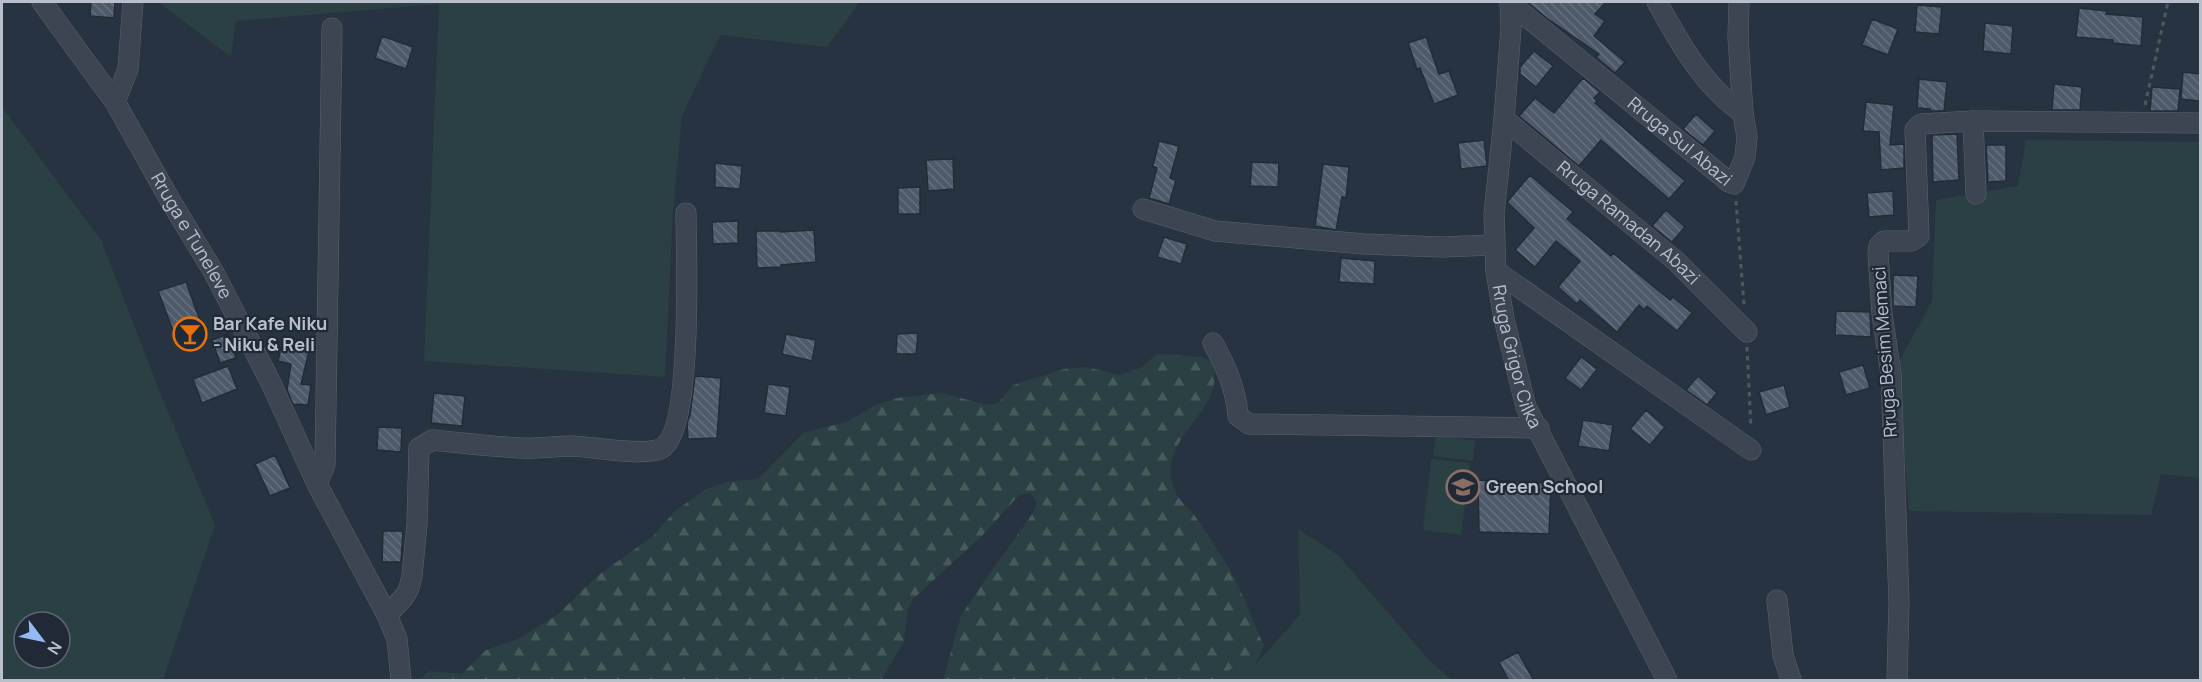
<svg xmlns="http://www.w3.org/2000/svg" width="2202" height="682" font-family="Manrope,sans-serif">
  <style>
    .grass { fill: #2a4042; fill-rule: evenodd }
    .forest { fill: url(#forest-firs) }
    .building { fill: url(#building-back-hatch); stroke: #222c39; stroke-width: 1.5 }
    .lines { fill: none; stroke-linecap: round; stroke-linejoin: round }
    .minor-casing { stroke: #5a636f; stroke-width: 21 }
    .path { stroke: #485c5f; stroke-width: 3; stroke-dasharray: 4.5 4.5; stroke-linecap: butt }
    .minor { stroke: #3c4551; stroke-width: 20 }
    .labels { text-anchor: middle; stroke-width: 4.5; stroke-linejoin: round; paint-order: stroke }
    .street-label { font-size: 18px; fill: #b9c0cb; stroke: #202a37 }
    .poi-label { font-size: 18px; font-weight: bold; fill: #b9c0cb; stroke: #202a37; text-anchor: start }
  </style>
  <defs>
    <pattern id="forest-firs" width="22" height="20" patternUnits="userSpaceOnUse" patternTransform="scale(1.5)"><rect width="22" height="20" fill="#2a4042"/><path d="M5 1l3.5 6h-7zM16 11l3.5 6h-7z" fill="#475a5c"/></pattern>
    <pattern id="building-back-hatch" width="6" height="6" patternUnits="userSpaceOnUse" patternTransform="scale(1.5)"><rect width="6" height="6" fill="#4e5a6a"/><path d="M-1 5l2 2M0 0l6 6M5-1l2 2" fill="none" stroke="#65707e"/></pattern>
  </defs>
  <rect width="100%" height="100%" fill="#283341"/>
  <path class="grass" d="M158,2h702l-33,45 -107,-12 -38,81 -9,95 -8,166 -241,-16 15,-357 -203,17 -5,36z
    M2,107l99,133 60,155 54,130 -52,155h-161zM24,622h36v36h-36z
    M2026,140l174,2v336l-39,-4 -10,41 -242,-4 -12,-146 35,-64 4,-101 82,-14z
    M1436,435l39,6 -2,20 -40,-5z
    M1431,459l39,4 -9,72 -38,-5z
    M1298,529l40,26 92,106 22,19h-223l1,-11 23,-2 47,-52z"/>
  <path class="forest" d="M1157,354l45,3 10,5c16,47 -48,70 -41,116 4,21 12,23 24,38 12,17 24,36 35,54 14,24 23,52 34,76l-11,22 -23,1 -1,11h-286l18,-64 19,-29 53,-74 4,-10 -6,-9h-11l-38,42 -69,63 -5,10 -4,33 -23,38h-462l10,-9 33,3 24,-24 32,-11 39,-24 40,-39 55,-39 23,-26 30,-21 21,-8 32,-3 45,-46 43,-11 30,-17 21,-7 45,-5 45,12 11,-2 15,-18 51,-16 22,-2 33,8 21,-7z"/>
  <path class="building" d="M91,2h24l-1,16 -24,-2z
    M1527,2h79l-11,12 10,7 -11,15 31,26 -10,11 -19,-16 3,-3 -51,-35z
    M1917,5l25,2 -3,27 -24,-2z
    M2079,8l28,3 -1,3 37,3 -2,29 -28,-3v-3l-37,-3z
    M1872,19l26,10 -10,26 -26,-10z
    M1985,23l28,3 -2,28 -28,-3z
    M382,36l31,11 -7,22 -31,-11z
    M1426,37l13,37 10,-3 9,24 -24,9 -14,-36 -3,1 -9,-26z
    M1534,51l19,15 -17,21 -16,-13v-7z
    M2183,72l17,2v27l-19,-2z
    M1583,78l17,14 -6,6 3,3 -2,2 90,78 -16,18 -68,-59 -22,26 -60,-50 16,-18 19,15z
    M1919,79l28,3 -3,29h-13l-1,-2 -13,-1z
    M2054,84l28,3 -2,23h-28z
    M2152,87l28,2 -2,22h-28z
    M1866,102l28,3 -4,40 14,-1v24l-23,2 -2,-38 -16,-1z
    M1696,114l19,17 -12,14 -20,-16z
    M1957,134l2,46 -26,2 -1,-47z
    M1484,140l3,26 -26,3 -3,-26z
    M1159,141l20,5 -9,32 6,2 -7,24 -20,-6 8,-30 -4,-2z
    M1986,145h20v36l-18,1z
    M953,159l1,30 -26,2 -2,-31z
    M1252,162l27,1 -1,24 -28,-1z
    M715,163l27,3 -2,23 -25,-2z
    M1323,164l26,3 -3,31 -4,-1 -6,33 -21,-4z
    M1530,175l43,37 -6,7 44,37 2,-3 57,47 3,-3 19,16 -15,18 -30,-25 -3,4 -5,-5 -22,27 -37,-32 -3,4 -19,-17 22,-26 -24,-20 -21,26 -20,-17 19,-22 -27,-26z
    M920,187v27h-22v-26z
    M1893,191l1,24 -25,2 -2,-24z
    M1666,210l19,17 -13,15 -20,-16z
    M738,221v22l-25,1 -1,-22z
    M814,230l2,32 -35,3v2l-24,1 -1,-37h25v1z
    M1164,237l23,7 -6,20 -24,-7z
    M1341,258l34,3 -1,23 -35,-2z
    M1893,275l25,1 -2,31 -23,-1z
    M186,282l21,58 -27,9 -22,-58z
    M1836,311l34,1 1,25 -36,-2z
    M918,333l-2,21h-20l1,-20z
    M228,334l8,24 -16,5 -8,-23z
    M786,334l30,6 -4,21 -30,-7z
    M284,336l27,7 -10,41 10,1 -3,20 -15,-1 -6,-14 4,-26 -13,-3z
    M1581,357l16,12 -16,21 -16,-12z
    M1863,365l7,23 -24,7 -7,-23z
    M228,366l9,23 -35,14 -9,-24z
    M695,376l26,2 -4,60 -29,1 -1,-16 3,-8z
    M1698,376l19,17 -10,12 -21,-15z
    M768,384l22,3 -4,29 -22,-3z
    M1784,385l6,22 -24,8 -7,-23z
    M434,393l31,3 -3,30 -31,-3z
    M1646,410l19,17 -15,18 -20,-16z
    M1583,420l30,5 -4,26 -31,-5z
    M378,427l24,1 -1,24 -24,-2z
    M275,455l15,33 -20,8 -15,-32z
    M1478,480l73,3 -2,51 -70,-2z
    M383,531h20l-2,31h-19z
    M1518,652l16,29h-25l-10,-19z"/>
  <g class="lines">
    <defs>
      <g id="minor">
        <path id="s1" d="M42,2l73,100 55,98 43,71 57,110 47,103 70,131 10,24 4,41"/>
        <path id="s2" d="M1510,2l1,26 -7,91 -10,95 2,57 8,48 22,88 141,273"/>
        <path d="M1657,2c22,40 47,85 86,111"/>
        <path id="s3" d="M1510,3l219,179 5,2 11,-27 2,-20 -4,-24 -5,-76 1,-35"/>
        <path d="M115,102l13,-33 5,-67"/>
        <path id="s4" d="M1504,119l172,142 71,71"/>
        <path d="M1973,121l3,73"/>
        <path d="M1143,209l72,22 149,13 77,3 53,-2"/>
        <path d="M1496,271l255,179"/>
        <path d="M1213,343c13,24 23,46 25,73l11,8 290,4"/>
        <path d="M317,484l8,-19 7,-437"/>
        <path d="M1777,600l6,55 8,25"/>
        <path d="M387,615l17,-18 5,-9 3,-12 5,-52 2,-76 13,-8c31,3 61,7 91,8 17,1 34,-2 50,-2 21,1 69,10 87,3 34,-15 26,-199 26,-236"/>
        <path d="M1897,680l2,-78 -8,-228 -9,-60 -4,-61 1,-7 5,-5h27l8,-5 -4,-106 6,-6 52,-3 227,2"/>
      </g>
    </defs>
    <use href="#minor" class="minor-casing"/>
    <path class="path" d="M2145,105l23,-103
      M1736,201l8,104
      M1747,347l4,81"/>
    <use href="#minor" class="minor"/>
  </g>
  <defs>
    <symbol id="bar-ring" viewBox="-11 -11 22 22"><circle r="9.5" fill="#202a37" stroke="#e8710a" stroke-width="1.5"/><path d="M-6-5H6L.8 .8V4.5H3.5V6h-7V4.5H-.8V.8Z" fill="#e8710a"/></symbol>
    <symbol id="school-ring" viewBox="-11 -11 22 22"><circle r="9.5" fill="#202a37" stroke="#8d6e63" stroke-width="1.5"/><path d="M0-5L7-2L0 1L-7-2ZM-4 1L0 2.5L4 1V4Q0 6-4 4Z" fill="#8d6e63"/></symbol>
  </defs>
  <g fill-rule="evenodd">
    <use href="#bar-ring" x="171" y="315" width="38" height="38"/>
    <use href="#school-ring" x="1444" y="468" width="38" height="38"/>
  </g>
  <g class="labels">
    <g class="street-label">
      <text dy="6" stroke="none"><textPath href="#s3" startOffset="219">Rruga Sul Abazi</textPath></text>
      <text dy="6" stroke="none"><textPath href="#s4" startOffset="162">Rruga Ramadan Abazi</textPath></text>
      <text dy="6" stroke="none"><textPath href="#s1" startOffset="278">Rruga e Tuneleve</textPath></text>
      <text transform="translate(1885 352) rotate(-94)" y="6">Rruga Besim Memaci</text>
      <text dy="6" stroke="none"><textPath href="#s2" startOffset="358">Rruga Grigor Cilka</textPath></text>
    </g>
    <g class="poi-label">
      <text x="213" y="330">Bar Kafe Niku<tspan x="213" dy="21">- Niku &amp; Reli</tspan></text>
      <text x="1486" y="493">Green School</text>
    </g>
  </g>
  <rect width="2202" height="682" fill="none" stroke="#b9c0cb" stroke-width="6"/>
  <g transform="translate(42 640) rotate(122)"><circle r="28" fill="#202a37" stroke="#5d6672" stroke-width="1.5"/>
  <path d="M0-4.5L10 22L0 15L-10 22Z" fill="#94b9f5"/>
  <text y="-9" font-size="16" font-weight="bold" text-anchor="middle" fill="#b9c0cb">N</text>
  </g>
</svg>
